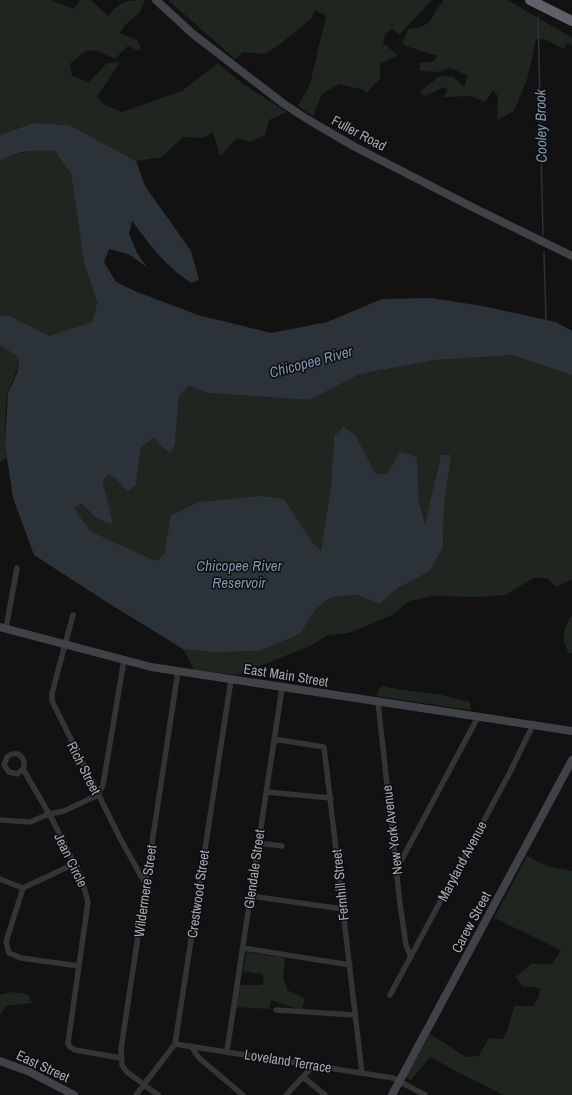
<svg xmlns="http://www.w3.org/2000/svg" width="572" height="1095" font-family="'Archivo Narrow',sans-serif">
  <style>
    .green { fill: #1e261f }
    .water { fill: #2b3238 }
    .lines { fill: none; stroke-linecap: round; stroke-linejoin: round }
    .stream { stroke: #2b3238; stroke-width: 1.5 }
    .street { stroke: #333438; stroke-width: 5.5 }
    .secondary { stroke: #414248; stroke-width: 8 }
    .highway { stroke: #5f6169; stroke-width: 10 }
    .labels { text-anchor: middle; stroke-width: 3; stroke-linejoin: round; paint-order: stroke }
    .street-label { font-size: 14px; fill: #a4a8b3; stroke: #0d0d0e }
    .water-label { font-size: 15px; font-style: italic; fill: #7c95ad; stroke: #0d0d0e }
  </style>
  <rect width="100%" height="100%" fill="#121213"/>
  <path class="green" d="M0,0h51l23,9 6,-9h11l17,16c13,-15 17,-16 37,-16l-6,13 -14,12 -5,8 17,7 4,8 -2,3 -11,-5 -13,13c-24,-11 -25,-14 -45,5l2,12 17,6 18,-19 13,-1 -23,35 8,8 17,7 60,-21 36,-28 25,21 44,28 -18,8 -4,15 -15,7 -13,-4 -17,18 -7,-24 -10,6 -20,-1 -21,20 -26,4 -67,-36 -36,-2 -33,12z
    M168,0h264l-33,35 -7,-7 -7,7 -2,8 15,12 -18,9v15l-14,14 -2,-3 -25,-6 -17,10 -9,22 -15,-10 12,-22 16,-68 -11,-6 -3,8 -32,26 -15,10 -22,-2 -8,7z
    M444,0h64l64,38v8l-5,-3 -3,6 -20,-10 -8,1 -9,40 -13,31 -17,9 1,-24 -5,-6 -8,12 -14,-6 -28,1 5,-7 -4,-3 -19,9 -6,-4 21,-16 13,1 11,10 4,-11 -17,-8 -14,4 -17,-1v-8l14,-2 3,-5 -31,-10 -4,-4 7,-13c25,-2 20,-12 35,-29z
    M37,149l18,1 16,24 13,89 13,40 -5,19 -43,15 -39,-21h-10v-155l10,-5z
    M0,345l19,13c-1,16 -7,21 -11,35 -4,16 -3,49 -1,65l-7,4z
    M512,355l60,20v204l-16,8 -9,-9h-13l-29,17 -28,2 -44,-1 -24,5 -17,14 -43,18 -21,2 -18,11 -73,29 -43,-5 -11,-21 28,3 89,-18 15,-24 16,-13 26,-2 23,9 15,-14 35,-19 13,-24 1,-43 -3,-49 -16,70 -6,-23 -3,-45 -29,17h-11l-20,-38h-22l-3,49 -10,67 -61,-56 -62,6 -27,13 -7,39 -8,7 -67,-30 -15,-23 8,-4 7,9 22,4 -8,-35 5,-8 7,4 13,14 8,-7 5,-38 12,-9 17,16 5,-10 4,-49 10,-11 18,9 103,7 50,-26 76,-14z
    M572,615v38h-3c-9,-14 -6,-25 3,-38z
    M383,686c18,4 35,6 53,8 10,1 23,6 34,8v8l-93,-14 2,-7z
    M527,856l20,10 25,5v224h-68l-37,-18 -37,-20 -19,23 -6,-3 25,-43 36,23 13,-1 10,-18 14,1 5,-11 6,-22h20l5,-10 1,-8 -18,-2 -6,-9 15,-13h21l9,-14 -67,-32z
    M246,952l39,6 -2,19 4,13 18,9 -3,11 -31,-10 -2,9 -34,-2 4,-22h23l2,-7 -3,-4 -18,-3z
    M12,992l16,2 4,9 -26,3 -6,9v-20z"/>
  <path class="water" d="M33,123l36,2 67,36 9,25 46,65 8,29 -8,3c-27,-18 -40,-37 -59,-62l-3,12 8,20 10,14 -19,-13 -19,-5 -5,13 12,20 21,10 61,23 73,18 56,-11 55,-23 50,-1 50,8 74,16 16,9v44l-60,-20 -76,5 -76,14 -50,26 -103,-7 -18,-8 -10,11 -4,48 -5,10 -17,-16 -12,9 -5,38 -8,7 -13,-14 -7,-4 -5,8 10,42c-14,-2 -22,-10 -31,-20l-8,4 16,23 66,30 8,-7 7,-39 27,-13 62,-6 24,3 28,43 9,9 10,-66 3,-49 10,-9 12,9 20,38h11l13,-22 17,5 2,45 6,22 16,-69h10l-7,49 -1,43 -13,24 -35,19 -15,14 -23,-9 -26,2 -16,13 -15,24 -42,17 -47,1 -28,-3 -78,-48 -71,-46 -21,-57 -8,-54 3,-51 10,-22 1,-13 -19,-13v-29h10l39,20 43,-14 5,-19 -13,-40 -13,-89 -16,-23c-19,-2 -38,0 -55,10v-26z"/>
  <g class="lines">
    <path class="stream" d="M538,17l5,218
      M544,252l2,68"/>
    <path class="street" d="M73,615l-21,78v8l68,137 26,47
      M6,628l11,-60
      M378,702l22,202 6,41 5,12
      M274,739l50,8 38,326
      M23,769l-6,5 -8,-2 -5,-7 3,-8c9,-8 21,0 16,12l29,50 29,58 7,25 -20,141 2,4 5,3 46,8
      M266,792l65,6
      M0,820l30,2 19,-8 15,-3 34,-16 5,-10 21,-125
      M258,843l24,3
      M396,863l5,-2 77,-144
      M0,879l23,9 51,-24
      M23,888l-17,54 3,11 12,5 58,8
      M250,896l93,13
      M243,948l107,17
      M390,995l119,-221 24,-49
      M276,1010l79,5
      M175,1044l218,34 32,17
      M191,1046l8,12 44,37
      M227,1051l55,-363
      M303,1077l22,18
      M136,1095l39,-51 56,-364
      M158,1095l-31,-23 -5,-7 -1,-16 57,-378
      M286,1095l28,-30"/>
    <path class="secondary" d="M156,0l37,34 91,70 23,15 48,28 117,60 100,49
      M0,627l151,40 421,64
      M0,1061l30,11 44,23
      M392,1095l180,-335"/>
    <path class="highway" d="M530,0l42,21"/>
  </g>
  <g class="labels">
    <g class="street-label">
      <text transform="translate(359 133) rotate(28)" y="5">Fuller Road</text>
      <text transform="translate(286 675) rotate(9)" y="5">East Main Street</text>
      <text transform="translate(84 768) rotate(63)" y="5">Rich Street</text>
      <text transform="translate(392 830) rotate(-97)" y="5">New York Avenue</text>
      <text transform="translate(71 860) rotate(64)" y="5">Jean Circle</text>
      <text transform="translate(462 861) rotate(-62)" y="5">Maryland Avenue</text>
      <text transform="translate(254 869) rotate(-82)" y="5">Glendale Street</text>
      <text transform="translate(340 885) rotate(-96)" y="5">Fernhill Street</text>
      <text transform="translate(145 891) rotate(-82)" y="5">Wildermere Street</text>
      <text transform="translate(198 894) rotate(-82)" y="5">Crestwood Street</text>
      <text transform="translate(471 922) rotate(-62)" y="5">Carew Street</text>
      <text transform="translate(288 1061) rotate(9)" y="5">Loveland Terrace</text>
      <text transform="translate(43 1066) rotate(25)" y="5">East Street</text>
    </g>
    <g class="water-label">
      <text transform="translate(541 126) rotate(-91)" y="5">Cooley Brook</text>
      <text transform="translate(311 362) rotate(-15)" y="5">Chicopee River</text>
      <text x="239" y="571">Chicopee River<tspan x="239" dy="17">Reservoir</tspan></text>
    </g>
  </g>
</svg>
